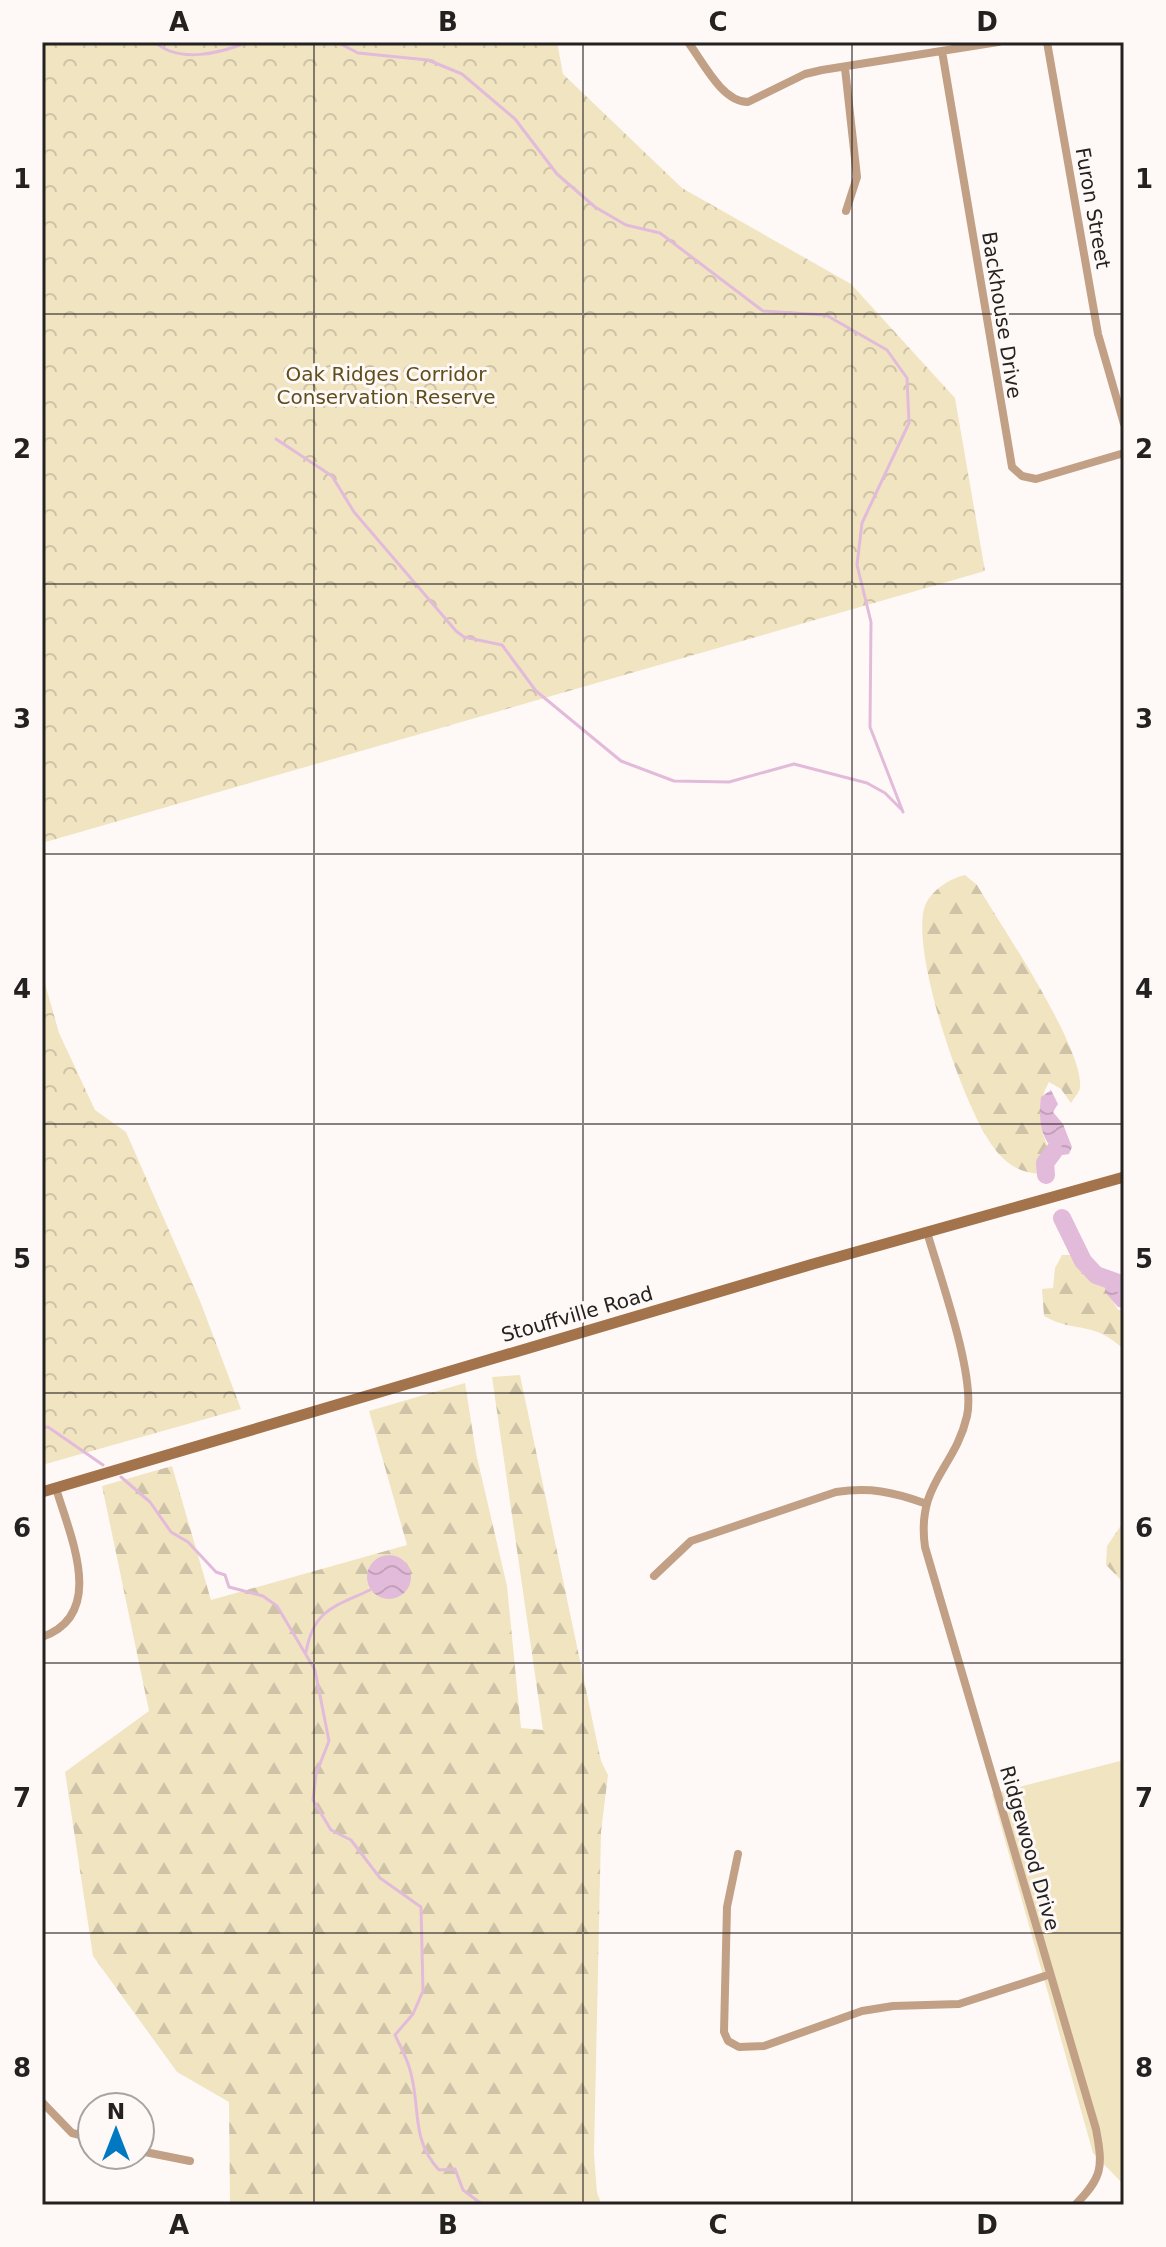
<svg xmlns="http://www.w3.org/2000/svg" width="1166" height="2247" font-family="'DejaVu Sans',sans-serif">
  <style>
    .green { fill: #f1e4c1 }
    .forest { fill: url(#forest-firs) }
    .park { fill: url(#park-crowns) }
    .water { fill: url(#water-waves) }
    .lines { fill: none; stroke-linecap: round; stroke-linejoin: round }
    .stream { stroke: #e3bbda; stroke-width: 3 }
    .river { stroke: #e3bbda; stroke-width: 18 }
    .street { stroke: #c1a085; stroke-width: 8 }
    .secondary { stroke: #a3734b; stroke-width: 11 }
    .grid { fill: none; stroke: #242121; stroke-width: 2; stroke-opacity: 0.55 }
    .labels { text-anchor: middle; stroke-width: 6; stroke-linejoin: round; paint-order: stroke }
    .street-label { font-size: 20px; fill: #242121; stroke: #fef9f7 }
    .park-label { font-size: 20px; fill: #5f4d1a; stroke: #fef9f7 }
    .neatline { fill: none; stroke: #242121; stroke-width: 3 }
    .grid-label { font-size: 26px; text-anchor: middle; font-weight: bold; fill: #242121 }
  </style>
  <defs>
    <pattern id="forest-firs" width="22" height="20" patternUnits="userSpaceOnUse" patternTransform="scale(2)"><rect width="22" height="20" fill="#f1e4c1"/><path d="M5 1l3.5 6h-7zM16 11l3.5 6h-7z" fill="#cec3a6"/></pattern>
    <pattern id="park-crowns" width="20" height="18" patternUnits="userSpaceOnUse" patternTransform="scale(2)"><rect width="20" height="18" fill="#f1e4c1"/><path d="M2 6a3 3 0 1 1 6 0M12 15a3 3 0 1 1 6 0" fill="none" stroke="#cec3a6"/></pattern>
    <pattern id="water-waves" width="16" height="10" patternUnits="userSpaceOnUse" patternTransform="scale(2)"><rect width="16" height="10" fill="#e3bbda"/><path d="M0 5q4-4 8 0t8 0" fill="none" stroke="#c3a0bb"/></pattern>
  </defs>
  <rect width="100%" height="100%" fill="#fef9f7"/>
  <path class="green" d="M1124,1760v425l-31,-32 -101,-359z"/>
  <path class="forest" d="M965,875l12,10c23,39 108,164 103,203 -1,5 -6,10 -9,15l-10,-14 -12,-7c-14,25 -10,52 5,76l-14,16c-20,-1 -34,-10 -46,-26 -30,-39 -82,-191 -70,-239 5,-18 25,-30 41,-34z
    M1062,1255h17l21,23 18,32 6,-1v41c-30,-30 -48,-16 -80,-34l-2,-27 11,-1 2,-20z
    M520,1375l81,386 7,14 -7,57 -7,322 3,39 5,12h-372l-1,-103 -52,-30 -84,-116 -28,-184 84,-61 -47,-225 70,-20 39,134 196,-55 -38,-134 96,-28 11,70 31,133 14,142 22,2 -51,-353z
    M1124,1521v62l-18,-18 1,-19z"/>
  <path class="park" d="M42,42h515l6,32 119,114 169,96 104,114 30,173 -943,272z
    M42,973l17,60 36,77 31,22 74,169 41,108 -199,56z"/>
  <path class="water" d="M1051,1090l7,14 -5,8 10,12 9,23 -3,7 -6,1c-23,-10 -25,-36 -22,-58z
    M1114,1273l10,5v30l-6,-1 -13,-15 1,-17z
    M367 1577a22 22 0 1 1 44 0a22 22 0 1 1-44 0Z"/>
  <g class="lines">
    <path class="stream" d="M155,42c24,22 66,11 93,0
      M337,42l21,11 70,7 34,14 53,45 42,55 38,33 31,18 34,8 103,78 63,4 61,35 20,28 2,45 -47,100 -5,42 14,57 -1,105 33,85
      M276,439l56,37 22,36 102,119 8,6 38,8 34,46 85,70 53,20 55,1 65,-18 73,19 18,10 16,16
      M42,1428l6,-1 55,38
      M121,1477l29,25 21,30 17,10 28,30 9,3 4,12 34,9 14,10 38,64 14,71 -13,33 -3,26 18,30 20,10 29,38 41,29 2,84 -10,23 -18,21c5,11 12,23 15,35 11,35 0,69 29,100l16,-1 8,21 20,15
      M306,1652c8,-43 28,-45 64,-62"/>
    <path class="river" d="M1046,1175l-1,-12 9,-12
      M1062,1218l21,43 13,14 28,10"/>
    <path class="street" d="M688,42c15,20 34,60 60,60l57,-28 17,-4 176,-28
      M1047,42l51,292 26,90
      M942,51l70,416 10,9 14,3 88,-26
      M845,68l12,109 -11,34
      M927,1232c12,42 49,144 40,184 -12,53 -51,67 -42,131l171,582c7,38 7,48 -21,76
      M654,1576l37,-35 145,-49c34,-5 57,0 88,11
      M42,1637c66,-23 27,-103 14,-149
      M738,1854l-11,53 -3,125 4,9 11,6 25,-1 98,-35 31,-5 66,-2 89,-29
      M42,2102l30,31 20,5
      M140,2151l50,10"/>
    <path class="secondary" d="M42,1492l771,-228 311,-87"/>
  </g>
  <path class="grid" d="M314,42v2163M583,42v2163M852,42v2163M42,314h1082M42,584h1082M42,854h1082M42,1124h1082M42,1393h1082M42,1663h1082M42,1933h1082"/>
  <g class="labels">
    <g class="street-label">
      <text transform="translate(1093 208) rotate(80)" y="7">Furon Street</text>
      <text transform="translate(1002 315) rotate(81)" y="7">Backhouse Drive</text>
      <text transform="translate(577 1314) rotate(-16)" y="7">Stouffville Road</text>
      <text transform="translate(1030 1848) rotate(74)" y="7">Ridgewood Drive</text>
    </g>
    <g class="park-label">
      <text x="386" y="381">Oak Ridges Corridor<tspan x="386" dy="23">Conservation Reserve</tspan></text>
    </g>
  </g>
  <rect width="1166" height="2247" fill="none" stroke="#fef9f7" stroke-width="88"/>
  <g transform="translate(116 2131)"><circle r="38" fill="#fef9f7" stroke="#a7a3a1" stroke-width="2"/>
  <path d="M0-6L14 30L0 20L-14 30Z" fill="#0079c2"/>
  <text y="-12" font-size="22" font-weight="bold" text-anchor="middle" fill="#242121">N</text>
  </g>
  <rect x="44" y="44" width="1078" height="2159" class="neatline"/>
  <g class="grid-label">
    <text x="179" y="31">A</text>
    <text x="448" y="31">B</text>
    <text x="718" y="31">C</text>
    <text x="987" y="31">D</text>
    <text x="22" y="188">1</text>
    <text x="1144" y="188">1</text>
    <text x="22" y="458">2</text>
    <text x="1144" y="458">2</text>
    <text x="22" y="728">3</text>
    <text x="1144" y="728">3</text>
    <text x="22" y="998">4</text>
    <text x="1144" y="998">4</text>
    <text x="22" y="1268">5</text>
    <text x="1144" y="1268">5</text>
    <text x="22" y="1537">6</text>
    <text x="1144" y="1537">6</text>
    <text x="22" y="1807">7</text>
    <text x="1144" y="1807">7</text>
    <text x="22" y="2077">8</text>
    <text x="1144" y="2077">8</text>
    <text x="179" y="2234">A</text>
    <text x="448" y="2234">B</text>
    <text x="718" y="2234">C</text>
    <text x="987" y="2234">D</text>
  </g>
</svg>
